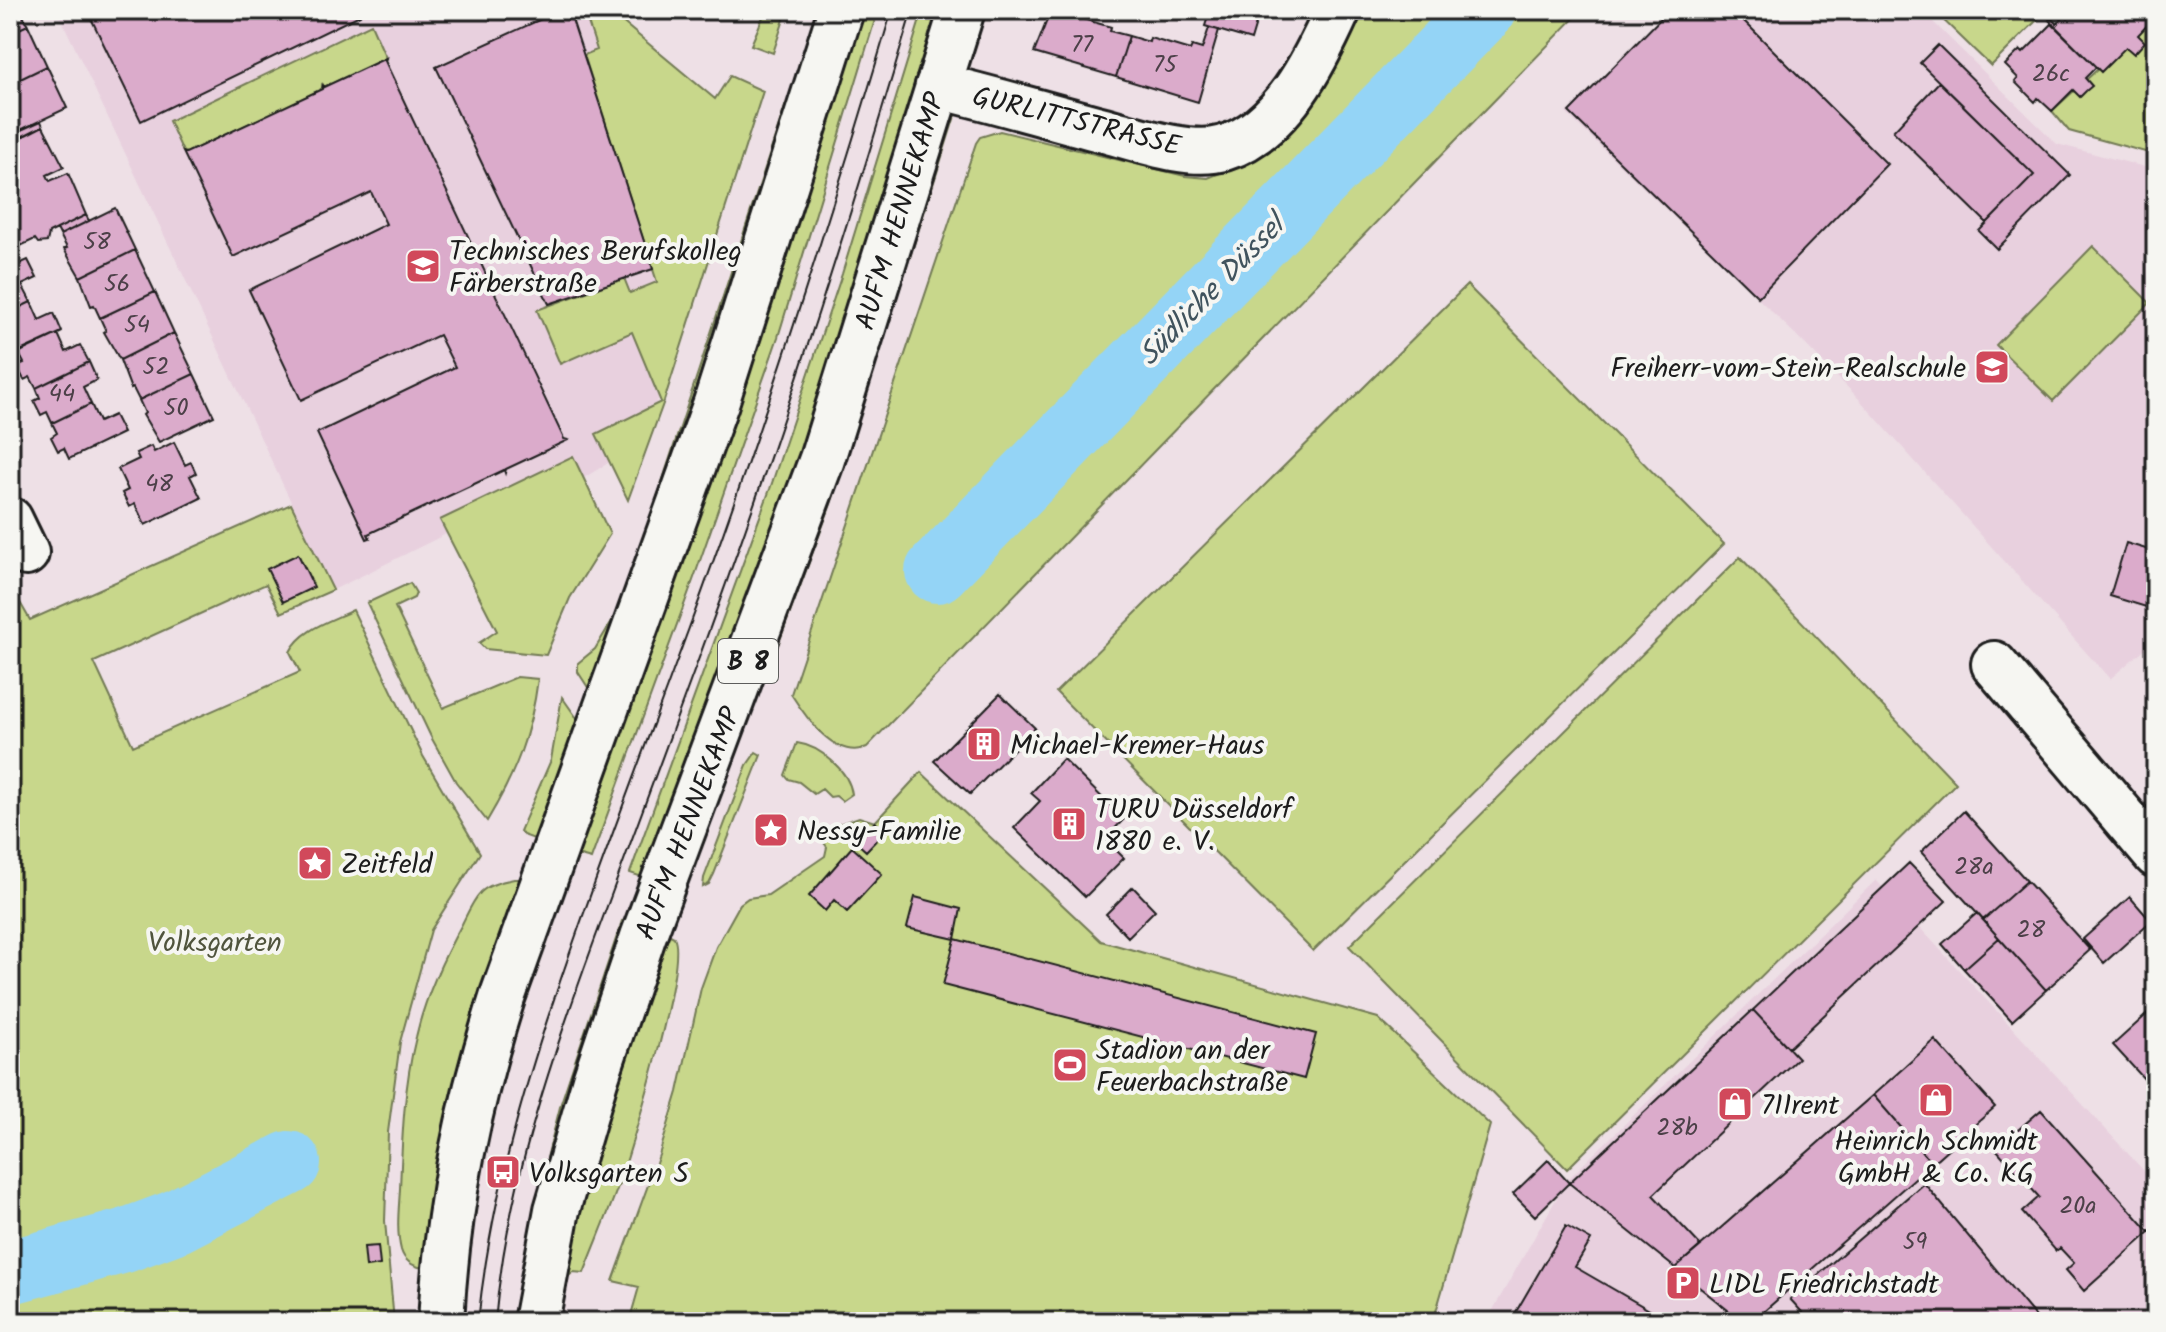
<svg xmlns="http://www.w3.org/2000/svg" width="2166" height="1332" font-family="Kalam,sans-serif">
  <style>
    .built { fill: #e8d0de }
    .green { fill: #c8d78b; stroke: #727a54; stroke-width: 2 }
    .lines { fill: none; stroke-linecap: round; stroke-linejoin: round }
    .river { stroke: #94d4f6; stroke-width: 64 }
    .building { fill: #dbabcb; stroke: #1c1c1c; stroke-width: 2 }
    .minor-casing { stroke: #1c1c1c; stroke-width: 50 }
    .major-casing { stroke: #1c1c1c; stroke-width: 50 }
    .minor { stroke: #f6f6f2; stroke-width: 44 }
    .major { stroke: #f6f6f2; stroke-width: 44 }
    .tram { stroke: #1c1c1c; stroke-width: 2 }
    .labels { text-anchor: middle; stroke-width: 8; stroke-linejoin: round; paint-order: stroke }
    .number-label { font-size: 24px; fill: #4c4048 }
    .shield { fill: #f6f6f2; stroke: #5d5d5c; stroke-width: 2 }
    .shield-label { font-size: 26px; font-weight: bold; fill: #1c1c1c }
    .street-label { font-size: 28px; fill: #1c1c1c; stroke: #f6f6f2 }
    .poi-label { font-size: 28px; fill: #1c1c1c; stroke: #f6f6f2; text-anchor: start }
    .park-label { font-size: 28px; fill: #50543d; stroke: #f6f6f2 }
    .water-label { font-size: 30px; font-style: italic; fill: #40535d; stroke: #f6f6f2 }
  </style>
  <rect width="100%" height="100%" fill="#eee0e6"/>
  <filter id="ink" filterUnits="userSpaceOnUse"><feTurbulence type="fractalNoise" baseFrequency=".0125" numOctaves="2"/><feDisplacementMap in="SourceGraphic" scale="16" xChannelSelector="R" yChannelSelector="G"/><feConvolveMatrix kernelMatrix="1 2 1 2 8 2 1 2 1" color-interpolation-filters="sRGB"/></filter>
  <g filter="url(#ink)">
    <path class="built" d="M57,10h552l64,135 -10,242 -10,25 -45,51 -76,47 -78,20 -121,60z
      M1669,10h252l136,134 99,26v469l-46,40 -251,-280 -62,-63 -231,-223z
      M1876,880l280,304v138h-670l81,-142z"/>
    <path class="green" d="M584,10h24l107,89 15,-23 33,15 -99,310 -36,99 -32,-66 65,-32 -29,-70 -72,32 -23,-54 87,-32 6,15 27,-11 -73,-227 13,-5z
      M766,10h21l-14,43 -22,-8z
      M861,10h17l-100,327 -83,238 -104,284 -18,-5z
      M923,10h20l-31,103 -139,426 -125,340 -18,-6 140,-384 72,-215z
      M1349,10h233l-715,737c-32,14 -62,-31 -76,-53l185,-551 4,-6 20,-6 185,45 23,2 27,-11z
      M1933,10h114l-56,56z
      M2156,16v139l-87,-24 -17,-20z
      M371,24l15,34 -62,29 -2,-2v4l-136,64 -3,-1 -14,-31z
      M786,104l9,2 -127,388 -19,28z
      M955,116l-124,388 -56,149 -1,-7 172,-523z
      M2093,246l57,57 -97,98 -57,-56z
      M1467,285l257,259 -411,407 -257,-259z
      M573,456l37,78 -40,64 -24,57 -61,-6 -6,-6 18,-12 -57,-111z
      M291,504l42,86 -52,23 -15,-29 -172,78 39,84 167,-74 -10,-20c11,-23 41,-31 63,-42l70,146 57,97 -49,77 -31,112 -12,90 -3,89 9,101h-384v-737l20,35z
      M1740,557l216,226 -389,386 -218,-223z
      M638,578l-45,117 -15,-23v-9l17,-14z
      M410,583l6,10 -2,5 -19,9 48,101 74,-31 21,2c-7,55 -23,95 -51,142l-31,-39 -25,-45 -64,-134z
      M562,697l21,30 -43,114 -17,-6 -3,-4 31,-71z
      M797,743c23,3 52,28 55,51l-10,7 -6,-5 -6,1 -8,-8 -8,5 -15,-12 -11,-3 -3,-4z
      M756,752l5,3 -47,119 -5,10 -6,3 1,-9 43,-113z
      M921,772l180,169 277,77 112,107 -57,197h-804l10,-35 -26,-6 46,-126 19,-63 23,-104 15,-41 24,-43 8,-6 20,-3 57,-39 2,-9 -9,-13 1,-3 40,-14 16,5z
      M514,879h12l-103,389c-11,-2 -19,-8 -22,-18 -5,-20 -2,-42 -1,-61 2,-50 4,-104 16,-152 9,-40 26,-77 46,-113 5,-10 11,-24 19,-32 8,-8 22,-11 33,-13z
      M622,921l9,2 -82,252 -6,-1 18,-71z
      M664,932l10,5c14,24 -42,209 -54,244 -11,31 -24,61 -36,92l-11,-1 -10,10 16,-82z"/>
    <g class="lines">
      <path class="river" d="M937,571l547,-561
        M10,1272l114,-31 51,-19 114,-59"/>
    </g>
    <path class="building" d="M10,10h10l8,15 -18,8z
      M87,10h271l2,5 -219,106z
      M561,10h8l84,259 -104,35 -113,-237z
      M1051,10l60,17 -1,4 19,5 -13,41 -82,-24z
      M1210,10h50l-9,30 -46,-14z
      M1669,10h64l154,154 -129,133 -189,-185z
      M2077,10h79v6l-18,19 7,7 -11,12 -8,-7 -25,25 -52,-52 2,-2 6,6 8,-8 3,3z
      M2052,24l44,43 -11,11 7,8 -6,5 -6,6 -7,-7 -21,21 -14,-13 -3,4 -20,-20 3,-4 -13,-13 15,-15 3,3z
      M28,25l19,41 -37,18v-51z
      M1209,28l10,2 -21,72 -82,-25 13,-41 20,6 1,-4 40,12 2,-4 10,3z
      M1938,45l132,130 -73,74 -18,-18 55,-56 -114,-112z
      M386,58l-1,3 179,378 4,1 -62,29 -1,4 -1,-3 -136,64 2,4 -3,1 -50,-106 138,-66 -16,-32 -138,65 -52,-110 137,-66 -15,-32 -138,65 -50,-105 3,1 136,-64 1,-4 1,2z
      M47,66l20,42 -55,26 -2,-5v-45z
      M1939,82l95,93 -47,48 -94,-92z
      M41,121l2,5 -28,14 -3,-6z
      M43,126l21,41 -17,8 3,6 18,-8 18,42 -37,18 -2,9 -9,1 -3,-4 -25,12v-108z
      M115,208l20,42 -55,27 -16,-28 3,-1 -7,-13z
      M86,215l3,6 -29,14 -3,-6z
      M135,250l20,42 -55,26 -6,-13 -3,1 -11,-29z
      M28,260l9,18 -15,7 9,17 -21,10v-44z
      M155,292l19,41 -54,27 -16,-28 2,-1 -6,-13z
      M31,302l8,18 15,-7 8,19 -52,25v-45z
      M62,332l-4,2 8,18 14,-7 9,17 -53,26 -6,-11 -6,3 -7,-14 7,-3 -6,-11z
      M174,333l20,41 -55,26 -6,-12 -2,1 -11,-29z
      M89,362l8,18 -14,7 8,17 -39,19 -5,-11 -6,3 -7,-14 6,-3 -4,-10z
      M194,374l20,42 -55,26 -16,-27 2,-2 -6,-13z
      M91,404l8,18 15,-7 9,18 -54,26 -5,-11 -6,3 -7,-14 6,-4 -5,-10z
      M174,442l11,23 6,-3 5,11 -6,3 11,22 -56,27 -10,-21 -6,3 -7,-14 6,-3 -10,-21 21,-10 -3,-6 15,-7 3,6z
      M2126,543l30,9v58l-46,-14z
      M298,554l16,33 -31,15 -16,-33z
      M1000,694l35,34 -65,66 -36,-33z
      M1063,759l61,60 -19,20 19,19 -39,39 -71,-69 26,-27 -9,-8z
      M1964,811l63,70 -44,39 -62,-68z
      M875,822l10,9 -19,20 -10,-9z
      M852,847l30,27 -35,38 -13,-12 -9,11 -16,-15z
      M1909,863l37,38 -157,147 -36,-38z
      M2027,881l63,69 -44,40 -63,-70z
      M1133,887l22,23 -27,27 -22,-23z
      M915,897l46,12 -6,30 -48,-11z
      M2130,897l21,24 -47,42 -21,-24z
      M1977,913l22,25 -35,31 -22,-25z
      M1999,938l47,52 -34,31 -48,-52z
      M955,939l361,95 -12,45 -361,-94z
      M2156,1006v86l-43,-47z
      M1753,1010l45,48 -145,137 48,51 -26,22 -106,-85z
      M1935,1040l60,67 -63,56 -59,-68z
      M1873,1095l59,68 -180,159h-9l-68,-54z
      M2041,1110l109,122 -66,59 -18,-21 8,-7 -14,-15 -4,3 -34,-39 17,-15 -43,-48z
      M1548,1160l21,23 -34,33 -22,-22z
      M1924,1183l116,139h-229l-21,-23z
      M1566,1226l25,14 -16,27 88,51 -2,4h-151z
      M378,1246l2,19 -14,2 -2,-20z"/>
    <g class="lines">
      <defs>
        <path id="minor" d="M938,86c56,13 111,30 166,44 34,9 86,28 120,18 58,-18 91,-87 114,-138
          M10,520l16,33
          M1994,664l162,191"/>
        <path id="major" d="M441,1322c6,-117 27,-216 62,-327l213,-592 125,-393
          M536,1322l21,-112 38,-130 48,-143 179,-478 140,-449"/>
      </defs>
      <use href="#minor" class="minor-casing"/>
      <use href="#major" class="major-casing"/>
      <use href="#minor" class="minor"/>
      <use href="#major" class="major"/>
      <path class="tram" d="M478,1322c14,-137 55,-266 101,-395 35,-100 73,-199 110,-299 75,-203 141,-410 203,-618
        M495,1322c11,-129 53,-254 97,-375 33,-91 67,-182 101,-273 81,-218 153,-440 219,-664"/>
    </g>
  </g>
  <defs>
    <symbol id="school-square" viewBox="-11 -11 22 22"><rect x="-9" y="-9" width="18" height="18" rx="4" fill="#d1495b" stroke="#f6f6f2"/><path d="M0-5L7-2L0 1L-7-2ZM-4 1L0 2.5L4 1V4Q0 6-4 4Z" fill="#fff"/></symbol>
    <symbol id="building-square" viewBox="-11 -11 22 22"><rect x="-9" y="-9" width="18" height="18" rx="4" fill="#d1495b" stroke="#f6f6f2"/><path d="M-4-6H4V6H1V3H-1V6H-4ZM-2.5-4.3h1.7v1.8h-1.7ZM.8-4.3h1.7v1.8H.8ZM-2.5-1h1.7V.8h-1.7ZM.8-1h1.7V.8H.8Z" fill="#fff"/></symbol>
    <symbol id="sight-square" viewBox="-11 -11 22 22"><rect x="-9" y="-9" width="18" height="18" rx="4" fill="#d1495b" stroke="#f6f6f2"/><path d="M0-6L1.8-2.2L6-1.7L2.9 1.2L3.7 5.4L0 3.3L-3.7 5.4L-2.9 1.2L-6-1.7L-1.8-2.2Z" fill="#fff"/></symbol>
    <symbol id="stadium-square" viewBox="-11 -11 22 22"><rect x="-9" y="-9" width="18" height="18" rx="4" fill="#d1495b" stroke="#f6f6f2"/><path d="M0-5a6.5 5 0 1 0 0 10a6.5 5 0 1 0 0-10ZM-3.5-1.8h7v3.6h-7Z" fill="#fff"/></symbol>
    <symbol id="shop-square" viewBox="-11 -11 22 22"><rect x="-9" y="-9" width="18" height="18" rx="4" fill="#d1495b" stroke="#f6f6f2"/><path d="M-5-2.5h2.3a2.7 3.5 0 0 1 5.4 0H5L5.5 6h-11ZM-1.5-2.5h3a1.5 2.3 0 0 0-3 0Z" fill="#fff"/></symbol>
    <symbol id="bus-square" viewBox="-11 -11 22 22"><rect x="-9" y="-9" width="18" height="18" rx="4" fill="#d1495b" stroke="#f6f6f2"/><path d="M-5-6H5V4H4V6H2V4H-2V6H-4V4H-5ZM-3.5-4V0h7V-4ZM-3.5 1.2v1.5H-2V1.2ZM2 1.2v1.5H3.5V1.2Z" fill="#fff"/></symbol>
    <symbol id="parking-square" viewBox="-11 -11 22 22"><rect x="-9" y="-9" width="18" height="18" rx="4" fill="#d1495b" stroke="#f6f6f2"/><path d="M-3.5-5.5H1a3.5 3.5 0 0 1 0 7H-1V5.5H-3.5ZM-1-3.4V-.6H.8a1.4 1.4 0 0 0 0-2.8Z" fill="#fff"/></symbol>
  </defs>
  <g fill-rule="evenodd">
    <use href="#school-square" x="403" y="246" width="40" height="40"/>
    <use href="#school-square" x="1972" y="347" width="40" height="40"/>
    <use href="#building-square" x="964" y="724" width="40" height="40"/>
    <use href="#building-square" x="1049" y="804" width="40" height="40"/>
    <use href="#sight-square" x="751" y="810" width="40" height="40"/>
    <use href="#sight-square" x="295" y="843" width="40" height="40"/>
    <use href="#stadium-square" x="1050" y="1045" width="40" height="40"/>
    <use href="#shop-square" x="1916" y="1080" width="40" height="40"/>
    <use href="#shop-square" x="1715" y="1084" width="40" height="40"/>
    <use href="#bus-square" x="483" y="1152" width="40" height="40"/>
    <use href="#parking-square" x="1663" y="1263" width="40" height="40"/>
  </g>
  <g class="labels">
    <g class="number-label">
      <text x="1082" y="52">77</text>
      <text x="1165" y="72">75</text>
      <text x="2051" y="81">26c</text>
      <text x="97" y="249">58</text>
      <text x="117" y="291">56</text>
      <text x="137" y="332">54</text>
      <text x="156" y="374">52</text>
      <text x="62" y="401">44</text>
      <text x="176" y="415">50</text>
      <text x="159" y="491">48</text>
      <text x="1974" y="874">28a</text>
      <text x="2031" y="937">28</text>
      <text x="1677" y="1135">28b</text>
      <text x="2078" y="1213">20a</text>
      <text x="1915" y="1249">59</text>
    </g>
    <rect class="shield" x="718" y="639" width="60" height="44" rx="6"/>
    <g class="shield-label">
      <text x="748" y="670">B 8</text>
    </g>
    <g class="street-label">
      <text transform="translate(1077 120) rotate(14)" y="10">GURLITTSTRASSE</text>
      <text transform="translate(899 211) rotate(-73)" y="10">AUF'M HENNEKAMP</text>
      <text transform="translate(687 823) rotate(-69)" y="10">AUF'M HENNEKAMP</text>
    </g>
    <g class="poi-label">
      <text x="449" y="260">Technisches Berufskolleg<tspan x="449" dy="32">Färberstraße</tspan></text>
      <text x="1966" y="377" text-anchor="end">Freiherr-vom-Stein-Realschule</text>
      <text x="1010" y="754">Michael-Kremer-Haus</text>
      <text x="1095" y="818">TURU Düsseldorf<tspan x="1095" dy="32">1880 e. V.</tspan></text>
      <text x="797" y="840">Nessy-Familie</text>
      <text x="341" y="873">Zeitfeld</text>
      <text x="1096" y="1059">Stadion an der<tspan x="1096" dy="32">Feuerbachstraße</tspan></text>
      <text x="1761" y="1114">711rent</text>
      <text x="1936" y="1150" text-anchor="middle">Heinrich Schmidt<tspan x="1936" dy="32">GmbH &amp; Co. KG</tspan></text>
      <text x="529" y="1182">Volksgarten S</text>
      <text x="1709" y="1293">LIDL Friedrichstadt</text>
    </g>
    <g class="park-label">
      <text x="215" y="951">Volksgarten</text>
    </g>
    <g class="water-label">
      <text transform="translate(1211 290) rotate(-46)" y="10">Südliche Düssel</text>
    </g>
  </g>
  <rect width="2166" height="1332" fill="none" stroke="#f6f6f2" stroke-width="40"/>
  <rect x="20" y="20" width="2126" height="1292" fill="none" stroke="#1c1c1c" stroke-width="3" filter="url(#ink)"/>
</svg>
